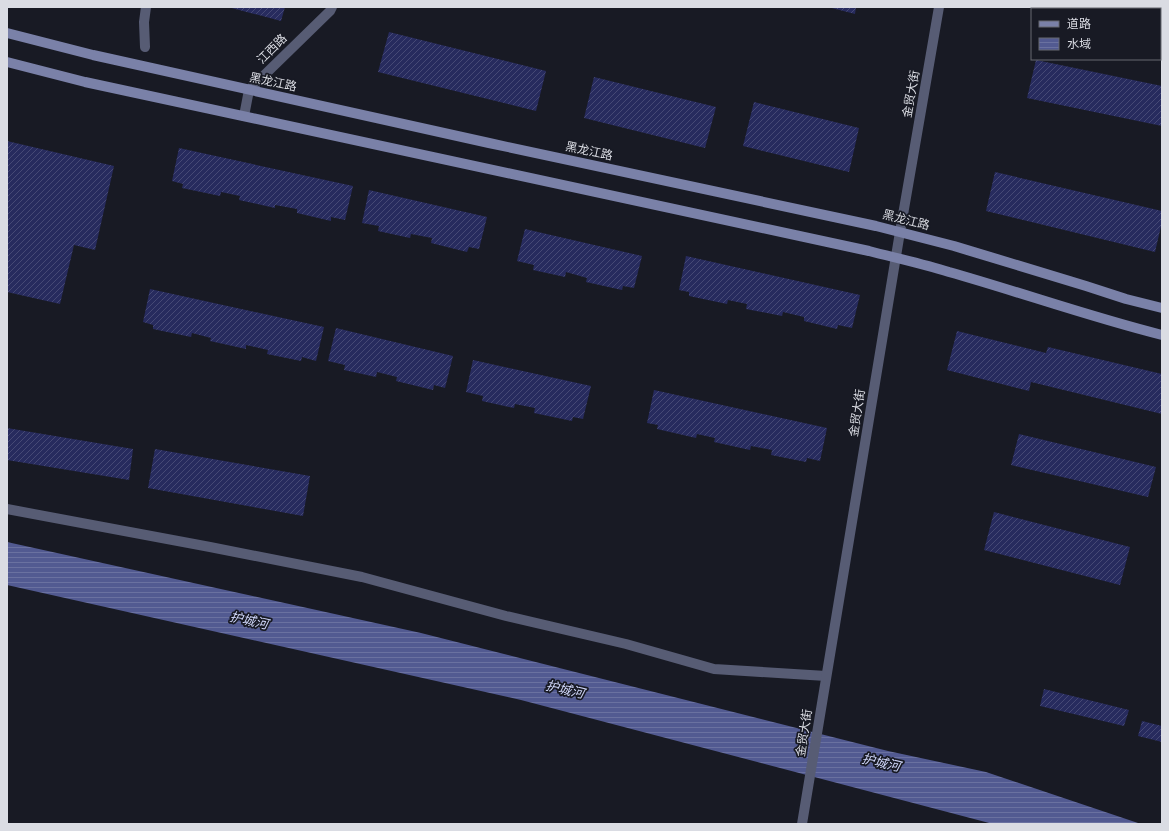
<svg xmlns="http://www.w3.org/2000/svg" width="1169" height="831" font-family="'Playfair Display','Noto Sans SC',serif">
  <style>
    .water { fill: url(#water-rules) }
    .building { fill: url(#building-hatch) }
    .lines { fill: none; stroke-linecap: round; stroke-linejoin: round }
    .service { stroke: #575c74; stroke-width: 10 }
    .minor { stroke: #575c74; stroke-width: 10 }
    .tertiary { stroke: #575c74; stroke-width: 10 }
    .secondary { stroke: #7a81a8; stroke-width: 10 }
    .labels { text-anchor: middle; stroke-width: 3.5; stroke-linejoin: round; paint-order: stroke }
    .street-label { font-size: 12px; fill: #dadce3; stroke: #181a24 }
    .water-label { font-size: 13px; font-style: italic; fill: #ced5f7; stroke: #181a24 }
  </style>
  <defs>
    <pattern id="water-rules" width="6" height="5" patternUnits="userSpaceOnUse"><rect width="6" height="5" fill="#525a91"/><path d="M0 2.5h6" fill="none" stroke="#6a71a0"/></pattern>
    <pattern id="building-hatch" width="6" height="6" patternUnits="userSpaceOnUse"><rect width="6" height="6" fill="#272b5e"/><path d="M-1 1l2-2M0 6l6-6M5 7l2-2" fill="none" stroke="#464975"/></pattern>
  </defs>
  <rect width="100%" height="100%" fill="#181a24"/>
  <path class="water" d="M7,542l414,91 467,118 98,21 155,52h-148l-472,-124 -514,-115z"/>
  <path class="building" d="M228,7h57l-4,14z
    M828,7h28l-1,7z
    M389,32l157,39 -10,40 -158,-39z
    M1036,60l126,26v40l-135,-28z
    M594,77l122,30 -11,41 -121,-30z
    M754,102l105,26 -10,44 -106,-26z
    M7,141l107,25 -19,84 -21,-5 -14,59 -53,-12z
    M179,148l174,38 -8,34 -14,-3v4l-34,-8v-4l-22,-4v3l-36,-8 1,-4 -19,-4 -1,4 -38,-8 1,-4 -11,-3z
    M995,172l167,39v11l-7,30 -169,-41z
    M369,190l118,27 -8,32 -10,-2 -2,5 -36,-9 1,-5 -21,-4 -1,4 -32,-7 1,-5 -17,-3z
    M525,229l117,27 -8,32 -11,-2 -1,4 -36,-8 1,-4 -21,-6 -1,5 -32,-7 1,-5 -17,-4z
    M686,256l174,39 -8,33 -14,-3 -1,4 -33,-8v-4l-21,-5 -1,4 -36,-7 1,-5 -19,-4 -1,4 -38,-8v-4l-10,-2z
    M150,289l174,38 -8,34 -14,-4 -1,4 -34,-7 1,-4 -22,-5v4l-36,-8 1,-3 -19,-5 -1,4 -38,-8v-4l-10,-3z
    M336,328l117,28 -8,32 -11,-3 -1,5 -37,-9 1,-4 -20,-5 -1,5 -32,-7 1,-5 -17,-4z
    M957,331l89,22 2,-6 114,27v40l-131,-32 -2,9 -82,-21z
    M473,360l118,26 -8,33 -10,-2 -1,4 -38,-8 1,-5 -20,-4 -1,4 -32,-7 1,-5 -17,-4z
    M654,390l173,38 -7,33 -13,-3 -1,4 -35,-7 1,-5 -21,-4 -1,4 -36,-8 1,-4 -18,-4 -1,4 -39,-9 1,-4 -11,-2z
    M7,428l126,21 -4,31 -122,-20z
    M1019,434l137,33 -8,30 -137,-32z
    M155,449l155,27 -7,40 -155,-28z
    M994,512l136,35 -10,38 -136,-35z
    M1044,689l85,21 -5,16 -84,-20z
    M1142,721l20,5v16l-24,-6z"/>
  <g class="lines">
    <path class="service" d="M145,47l-1,-25 2,-15
      M7,509l203,38 152,30 144,39 120,28 88,25 112,7"/>
    <path class="minor" d="M244,116l5,-26 81,-79 2,-4"/>
    <path class="tertiary" d="M802,824l98,-592 39,-225"/>
    <path class="secondary" d="M7,33l86,22 396,88 387,83 78,20 132,40 40,13 36,9
      M7,62l78,20 784,169c27,7 54,13 80,21 71,20 141,45 213,63"/>
  </g>
  <g class="labels">
    <g class="street-label">
      <text transform="translate(272 49) rotate(-45)" y="4">江西路</text>
      <text transform="translate(273 82) rotate(12)" y="4">黑龙江路</text>
      <text transform="translate(911 94) rotate(-80)" y="4">金贸大街</text>
      <text transform="translate(589 151) rotate(12)" y="4">黑龙江路</text>
      <text transform="translate(906 220) rotate(14)" y="4">黑龙江路</text>
      <text transform="translate(857 413) rotate(-81)" y="4">金贸大街</text>
      <text transform="translate(804 733) rotate(-81)" y="4">金贸大街</text>
    </g>
    <g class="water-label">
      <text transform="translate(249 620) rotate(12)" y="5">护城河</text>
      <text transform="translate(565 689) rotate(13)" y="5">护城河</text>
      <text transform="translate(881 762) rotate(13)" y="5">护城河</text>
    </g>
  </g>
  <rect width="1169" height="831" fill="none" stroke="#dadce3" stroke-width="16"/>
  <rect x="1031" y="8" width="130" height="52" fill="#181a24" stroke="#666870"/>
  <rect x="1039" y="21" width="20" height="6" fill="#7a81a8" stroke="#666870"/>
  <text x="1067" y="28" font-size="12" fill="#dadce3">道路</text>
  <rect x="1039" y="38" width="20" height="12" fill="url(#water-rules)" stroke="#666870"/>
  <text x="1067" y="48" font-size="12" fill="#dadce3">水域</text>
</svg>
